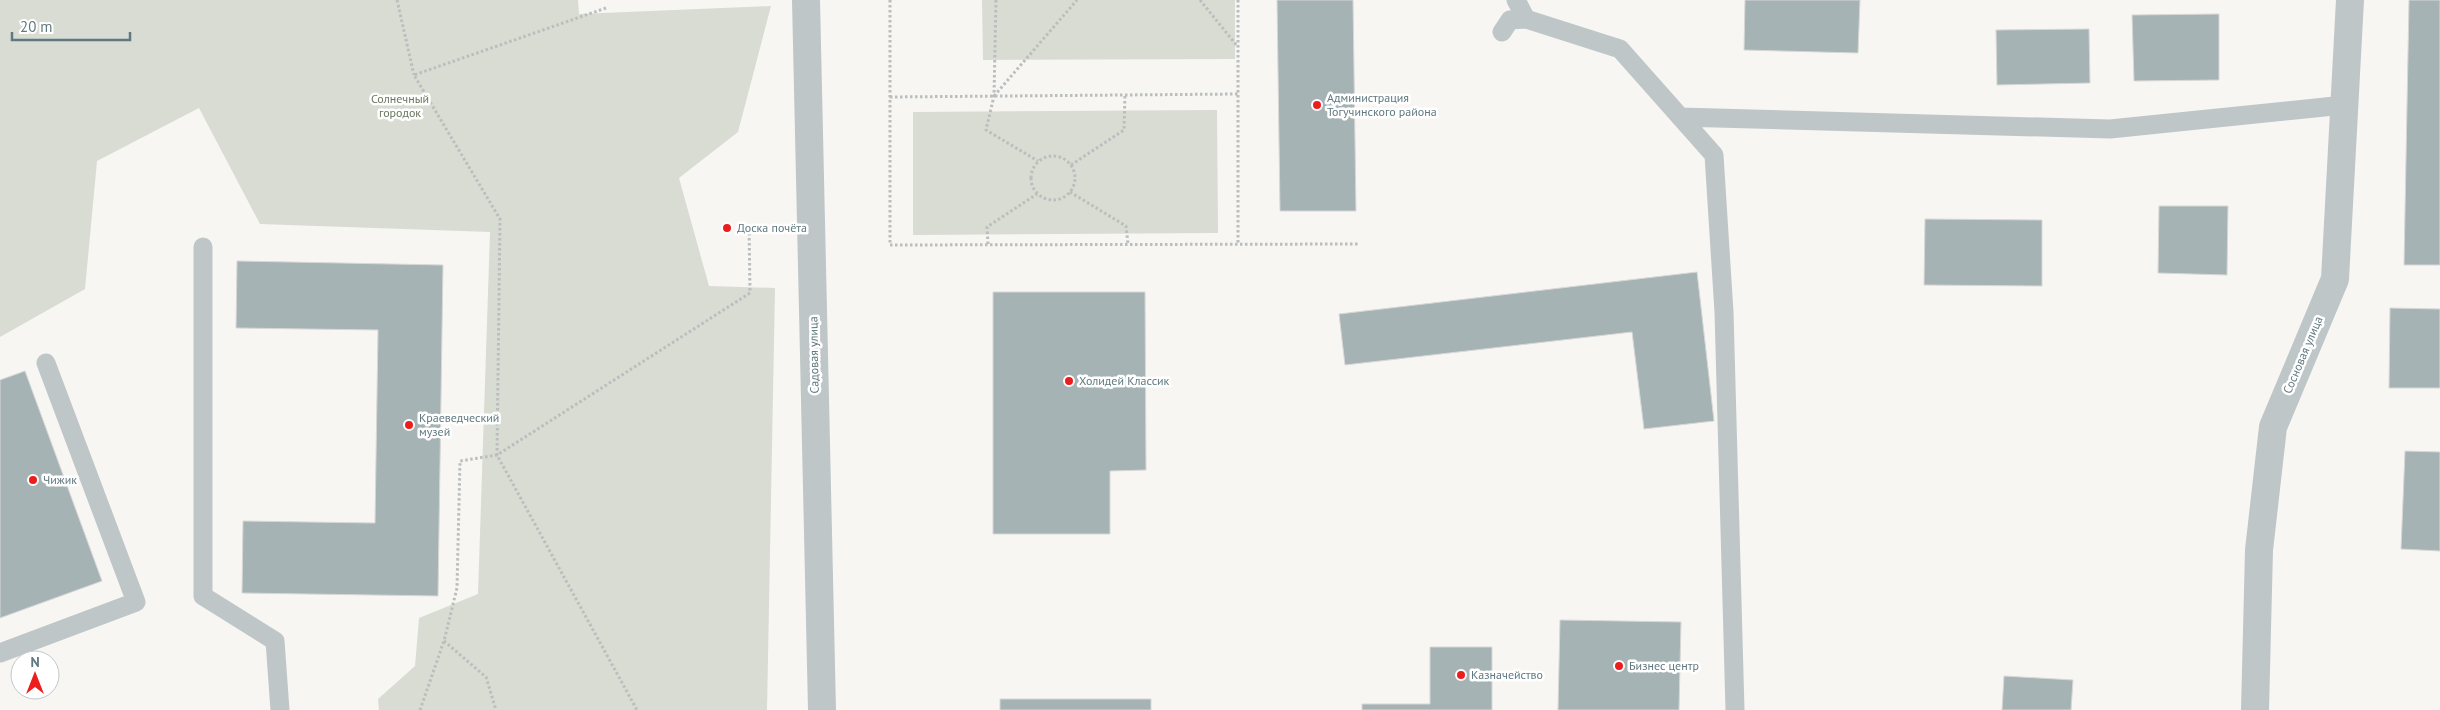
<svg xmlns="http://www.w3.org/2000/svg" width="2440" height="710" font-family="'PT Sans',sans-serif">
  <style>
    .green { fill: #d8dcd2 }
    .building { fill: #a6b3b5; stroke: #d8d7d6 }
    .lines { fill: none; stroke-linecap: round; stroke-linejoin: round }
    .path { stroke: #b9bebf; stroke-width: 3; stroke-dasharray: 2.5 2.5; stroke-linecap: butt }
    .lane { stroke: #bfc6c8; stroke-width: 19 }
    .street { stroke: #bfc6c8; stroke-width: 28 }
    .poi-dot { fill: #ec1e1d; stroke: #fff; stroke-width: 2 }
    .labels { text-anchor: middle; stroke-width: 5; stroke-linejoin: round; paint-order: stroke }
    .poi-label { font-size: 12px; fill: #607980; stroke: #fff; text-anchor: start }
    .park-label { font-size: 12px; fill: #69775f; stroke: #fff }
    .street-label { font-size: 12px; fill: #607980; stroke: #fff }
  </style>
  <rect width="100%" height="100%" fill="#f7f6f3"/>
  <path class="green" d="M0,0h578l1,14 192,-8 -33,126 -59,46 30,108 66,2 -8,422h-388l-1,-11 37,-33 4,-48 59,-24 12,-362 -230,-8 -61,-116 -102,53 -12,128 -85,48z
    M982,0h253v59l-252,1z
    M1217,110l1,123 -305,2v-123z"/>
  <path class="building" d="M1277,0h76l3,211h-76z
    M1745,0h115l-2,53 -114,-3z
    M2409,0h31v265h-36z
    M2219,14v66l-85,1 -2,-66z
    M2089,29l1,54 -93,2 -1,-55z
    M2159,206h69l-1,69 -69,-2z
    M1925,219l117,1v66l-118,-1z
    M237,261l206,4 -5,331 -196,-3 1,-72 132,2 3,-193 -142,-2z
    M1697,272l17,149 -70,8 -12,-97 -287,33 -6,-51z
    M993,292h152l1,178 -36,1v63h-117z
    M2390,308l50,1v79h-51z
    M25,371l77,210 -102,37v-238z
    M2405,451l35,1v99l-39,-2z
    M1560,620l121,2 -2,88h-121z
    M1430,647h62v63h-130v-6h68z
    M2004,676l69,4 -2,30h-69z
    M1000,699h151v11h-151z"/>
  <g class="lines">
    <path class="path" d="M397,0l17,75
      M890,0v245l470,-1
      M996,0l-2,96 -8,34 52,31
      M1200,0l38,47
      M1238,0v244
      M606,8l-192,67 86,144 -3,236 140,255
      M994,96l83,-96
      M890,97l348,-3
      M1031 178a22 22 0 1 1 44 0a22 22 0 1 1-44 0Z
      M1071,165l53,-35 1,-35
      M1070,192l56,34 2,18
      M988,244l-1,-17 50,-33
      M444,641l42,36 10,33
      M420,710l24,-69 13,-53 3,-127 37,-6 253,-162 -1,-68"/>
    <path class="lane" d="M1516,0l10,19 94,30 94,106 10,157 11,398
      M1502,32l8,-12 16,-1
      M1680,117l430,12 234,-24
      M203,247v349l72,45 5,69
      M0,653l136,-51 -90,-239"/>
    <path class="street" d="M806,0l16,710
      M2255,710l4,-160 14,-123 62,-148 15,-279"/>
  </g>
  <g class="poi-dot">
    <circle cx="1317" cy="105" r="5"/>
    <circle cx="727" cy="228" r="5"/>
    <circle cx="1069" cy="381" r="5"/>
    <circle cx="409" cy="425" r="5"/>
    <circle cx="33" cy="480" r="5"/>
    <circle cx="1619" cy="666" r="5"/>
    <circle cx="1461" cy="675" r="5"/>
  </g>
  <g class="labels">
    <g class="poi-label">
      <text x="1327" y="102">Администрация<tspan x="1327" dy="14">Тогучинского района</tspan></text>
      <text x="737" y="232">Доска почёта</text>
      <text x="1079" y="385">Холидей Классик</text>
      <text x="419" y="422">Краеведческий<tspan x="419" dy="14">музей</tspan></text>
      <text x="43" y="484">Чижик</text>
      <text x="1629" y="670">Бизнес центр</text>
      <text x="1471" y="679">Казначейство</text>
    </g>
    <g class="park-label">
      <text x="400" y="103">Солнечный<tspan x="400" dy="14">городок</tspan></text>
    </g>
    <g class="street-label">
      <text transform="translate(814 355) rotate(-91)" y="4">Садовая улица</text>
      <text transform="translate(2303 355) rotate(-67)" y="4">Сосновая улица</text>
    </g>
  </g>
  <g transform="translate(35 675)"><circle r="24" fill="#ffffff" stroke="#bfc9cc"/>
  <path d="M0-4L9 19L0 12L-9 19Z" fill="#ec1e1d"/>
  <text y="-8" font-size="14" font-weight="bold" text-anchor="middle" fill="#607980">N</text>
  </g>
  <path d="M12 32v8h118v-8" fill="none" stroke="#607980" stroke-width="2.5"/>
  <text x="20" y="32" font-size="15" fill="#607980" stroke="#ffffff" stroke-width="4" paint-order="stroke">20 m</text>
</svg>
